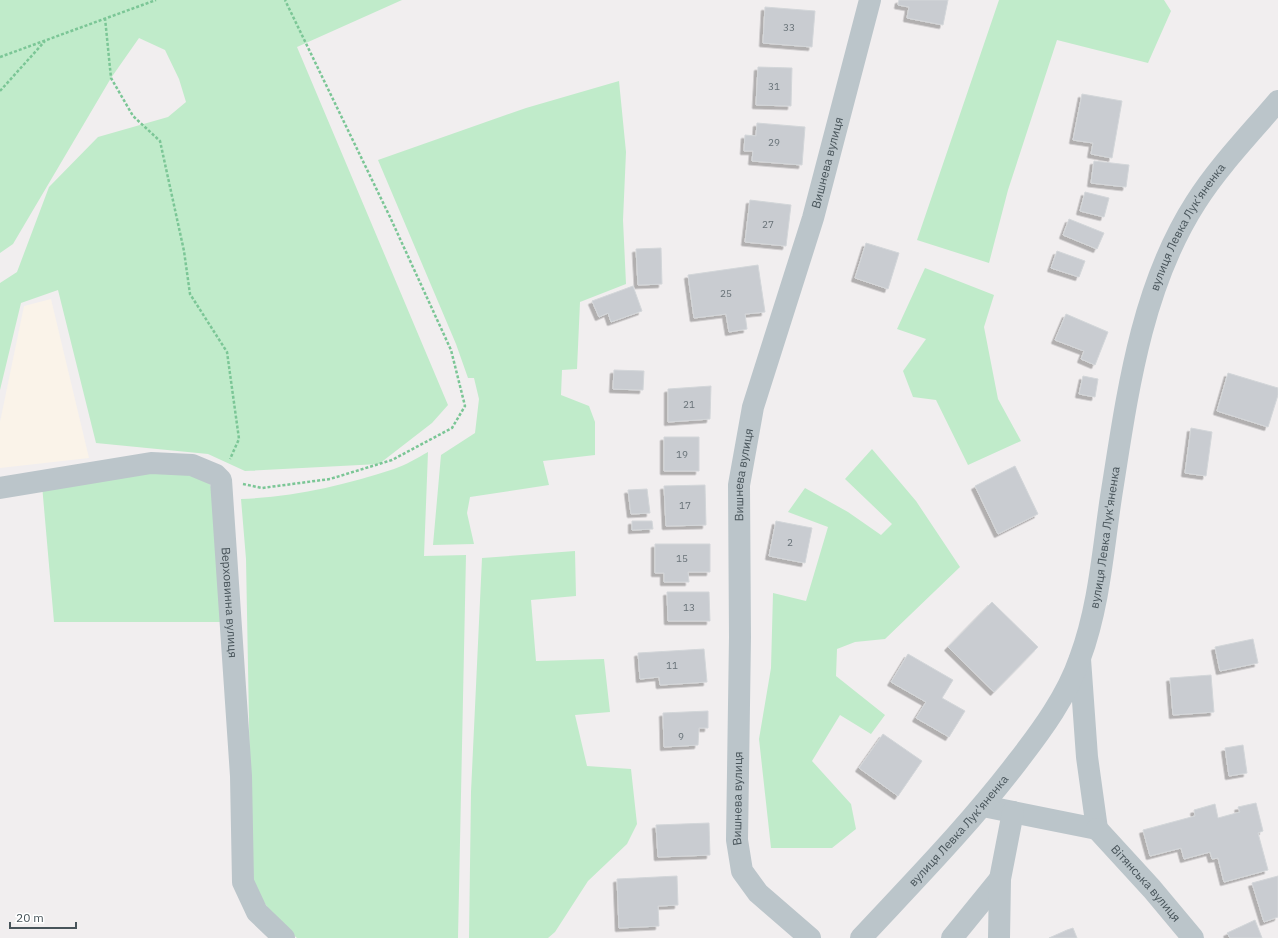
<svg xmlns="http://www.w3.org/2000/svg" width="1278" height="938" font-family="'IBM Plex Sans',sans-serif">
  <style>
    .commercial { fill: #faf3e9 }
    .green { fill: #c0ebca }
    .building { fill: #c9ccd1; stroke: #d3d6d9; filter: url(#shadow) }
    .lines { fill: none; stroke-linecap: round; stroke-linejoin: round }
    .path { stroke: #7bc696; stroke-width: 2.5; stroke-dasharray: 3 2; stroke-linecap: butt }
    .minor { stroke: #bbc5ca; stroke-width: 22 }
    .tertiary { stroke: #bbc5ca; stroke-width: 22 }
    .labels { text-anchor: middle; stroke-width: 4; stroke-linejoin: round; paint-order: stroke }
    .number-label { font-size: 10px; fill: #687278 }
    .street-label { font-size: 12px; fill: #48545a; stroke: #fff }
  </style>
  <defs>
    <filter id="shadow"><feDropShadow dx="-3.5" dy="3.5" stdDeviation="0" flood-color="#0004"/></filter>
  </defs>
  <rect width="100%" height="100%" fill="#f1eeef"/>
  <path class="commercial" d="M51,299l38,159 -89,10v-46l24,-116z"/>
  <path class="green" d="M0,0h402l-105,47 151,358 -16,18 -53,41 -134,7 -37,-17 -112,-11 -38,-153 -37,13 -21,87v-107l17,-11 32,-85 49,-50 70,-20 18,-15 -7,-23 -14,-29 -26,-12 -28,40 -98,166 -13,9z
    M999,0h165l7,11 -23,52 -91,-23 -49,150 -19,73 -72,-23z
    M619,81l7,71 -3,68 3,64 -46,18 -3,67 -15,1 -1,25 28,11 6,16v33l-52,6 6,24 -79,12 -3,16 7,31 -41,1 8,-90 34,-22 4,-34 -5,-21h-6l-12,-34 -78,-184 148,-52z
    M925,268l69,27 -10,32 14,72 23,42 -53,24 -32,-65 -23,-3 -10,-26 23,-32 -29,-10z
    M872,449l44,52 44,66 -75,72 -30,3 -18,7 -1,27 49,39 -14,19 -31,-19 -28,46 39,43 5,25 -24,19h-61l-12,-109 12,-71 2,-75 33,8 22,-74 -40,-15 17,-24 43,24 33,23 11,-11 -47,-45z
    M428,452l-4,104 42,-1 -8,383h-161c-20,-16 -33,-33 -45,-56l-6,-323 -5,-60c52,-2 105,-14 153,-30 12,-4 23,-11 34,-17z
    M151,471l41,1 17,10 6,15 8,125h-169l-12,-137z
    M575,551l1,45 -45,4 5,61 68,-2 6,53 -35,3 12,51 44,3 6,55 -10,20 -39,37 -33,51 -7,6h-79l2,-146 11,-234z"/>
  <path class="building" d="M899,0h49l-5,25 -36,-7 2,-11 -11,-2z
    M765,7l50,4 -3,36 -49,-4z
    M758,67l34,1 -1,38 -35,-1z
    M1082,94l40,7 -10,57 -21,-4 2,-11 -20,-3z
    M757,123l48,4 -3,38 -50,-4 1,-10h-9l1,-16 11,1z
    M1094,161l35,4 -3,22 -35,-4z
    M1085,192l24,6 -5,19 -24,-6z
    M750,200l41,5 -5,41 -41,-4z
    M1069,219l35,14 -7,16 -34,-14z
    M866,243l33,10 -11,36 -33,-11z
    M661,248l1,36 -24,1 -2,-36z
    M1057,251l28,10 -6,16 -28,-9z
    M758,265l7,47 -20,2 2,15 -18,3 -3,-18 -32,4 -6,-43z
    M633,286l9,25 -31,11 -3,-9 -9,4 -7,-16z
    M1066,314l42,18 -13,33 -14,-6 3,-8 -29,-11z
    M614,370l30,1 -1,19 -30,-1z
    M1228,373l50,15v7l-10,32 -51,-16z
    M1083,376l15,3 -3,18 -16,-3z
    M711,386l-1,33 -42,3v-33z
    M1191,428l21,4 -6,44 -21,-3z
    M664,437h35v34h-35z
    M1015,466l23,48 -40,20 -23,-48z
    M705,485l1,40 -40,1 -2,-40z
    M647,489l3,24 -19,1 -3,-24z
    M632,521h20l1,8 -21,1z
    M776,521l36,7 -7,35 -36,-7z
    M655,544h55v28h-22l1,10h-25v-9h-9z
    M667,592h42l1,29h-42z
    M992,602l46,45 -44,45 -46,-45z
    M1253,639l5,24 -38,8 -5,-24z
    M704,649l3,33 -47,3 -1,-8 -19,2 -2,-26z
    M908,654l45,26 -11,18 23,13 -16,26 -33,-19 10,-16 -35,-20z
    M1211,675l3,37 -41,3 -3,-37z
    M708,711v17h-9l-1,17 -34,2 -1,-34z
    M883,734l39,27 -24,35 -39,-28z
    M1243,745l4,28 -18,3 -4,-28z
    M1256,803l7,28 -5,2 10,37 -44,12 -6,-24 -6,1 -2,-7 -26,7 -3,-11 -31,8 -7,-26 52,-14 -1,-6 21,-6 3,14 22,-6 -2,-5z
    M709,823l1,32 -52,2 -2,-32z
    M677,876l1,29 -20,1 1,20 -40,2 -2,-49z
    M1278,876v41l-14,5 -12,-39z
    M1255,920l7,18h-32l-3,-5z
    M1073,928l4,10h-28l18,-8z"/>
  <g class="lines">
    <path class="path" d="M105,18l6,60 22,38 27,25 24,110 6,43 37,58 12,87 -9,20
      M0,57l156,-57
      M0,91l45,-50
      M243,484l19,4 68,-9 62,-19 60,-32 13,-22 -14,-56 -61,-133 -105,-217"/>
    <g class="minor">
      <path id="s1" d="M0,488l151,-25 41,2 24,10 5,5 20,296 2,106 14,30 27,26"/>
      <path d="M983,806l114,23 -10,-72 -7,-98"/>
      <path id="s2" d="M1097,829l55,60 41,49"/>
      <path id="s3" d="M810,938l-52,-45 -16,-22 -5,-31 3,-203 -1,-152 14,-78 60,-189 57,-218"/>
      <path d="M952,938l48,-59"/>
      <path d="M999,938l1,-59 13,-67"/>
    </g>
    <path class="tertiary" id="s4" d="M861,938c54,-58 109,-114 157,-177 24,-31 49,-65 62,-103 19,-51 23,-108 31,-161 16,-100 29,-208 85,-295 23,-36 54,-68 82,-101"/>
  </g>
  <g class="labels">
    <g class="number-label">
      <text x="789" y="31">33</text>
      <text x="774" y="90">31</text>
      <text x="774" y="146">29</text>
      <text x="768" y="228">27</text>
      <text x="726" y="297">25</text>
      <text x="689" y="408">21</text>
      <text x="682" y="458">19</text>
      <text x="685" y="509">17</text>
      <text x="790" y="546">2</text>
      <text x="682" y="562">15</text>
      <text x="689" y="611">13</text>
      <text x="672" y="669">11</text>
      <text x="681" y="740">9</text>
    </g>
    <g class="street-label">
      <text dy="4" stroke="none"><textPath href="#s3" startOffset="817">Вишнева вулиця</textPath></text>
      <text dy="4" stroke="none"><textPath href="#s4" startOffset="805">вулиця Левка Лук'яненка</textPath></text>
      <text dy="4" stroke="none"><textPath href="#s3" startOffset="493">Вишнева вулиця</textPath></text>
      <text dy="4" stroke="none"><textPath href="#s4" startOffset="481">вулиця Левка Лук'яненка</textPath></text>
      <text dy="4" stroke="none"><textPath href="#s1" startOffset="350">Верховинна вулиця</textPath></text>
      <text dy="4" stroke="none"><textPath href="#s3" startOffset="169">Вишнева вулиця</textPath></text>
      <text dy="4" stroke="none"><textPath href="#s4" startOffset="145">вулиця Левка Лук'яненка</textPath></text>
      <text dy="4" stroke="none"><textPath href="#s2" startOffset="73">Вітянська вулиця</textPath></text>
    </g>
  </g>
  <path d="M10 922v6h66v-6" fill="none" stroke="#48545a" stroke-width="2"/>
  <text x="16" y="922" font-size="12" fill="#48545a" stroke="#ffffff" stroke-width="3" paint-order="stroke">20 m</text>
</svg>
